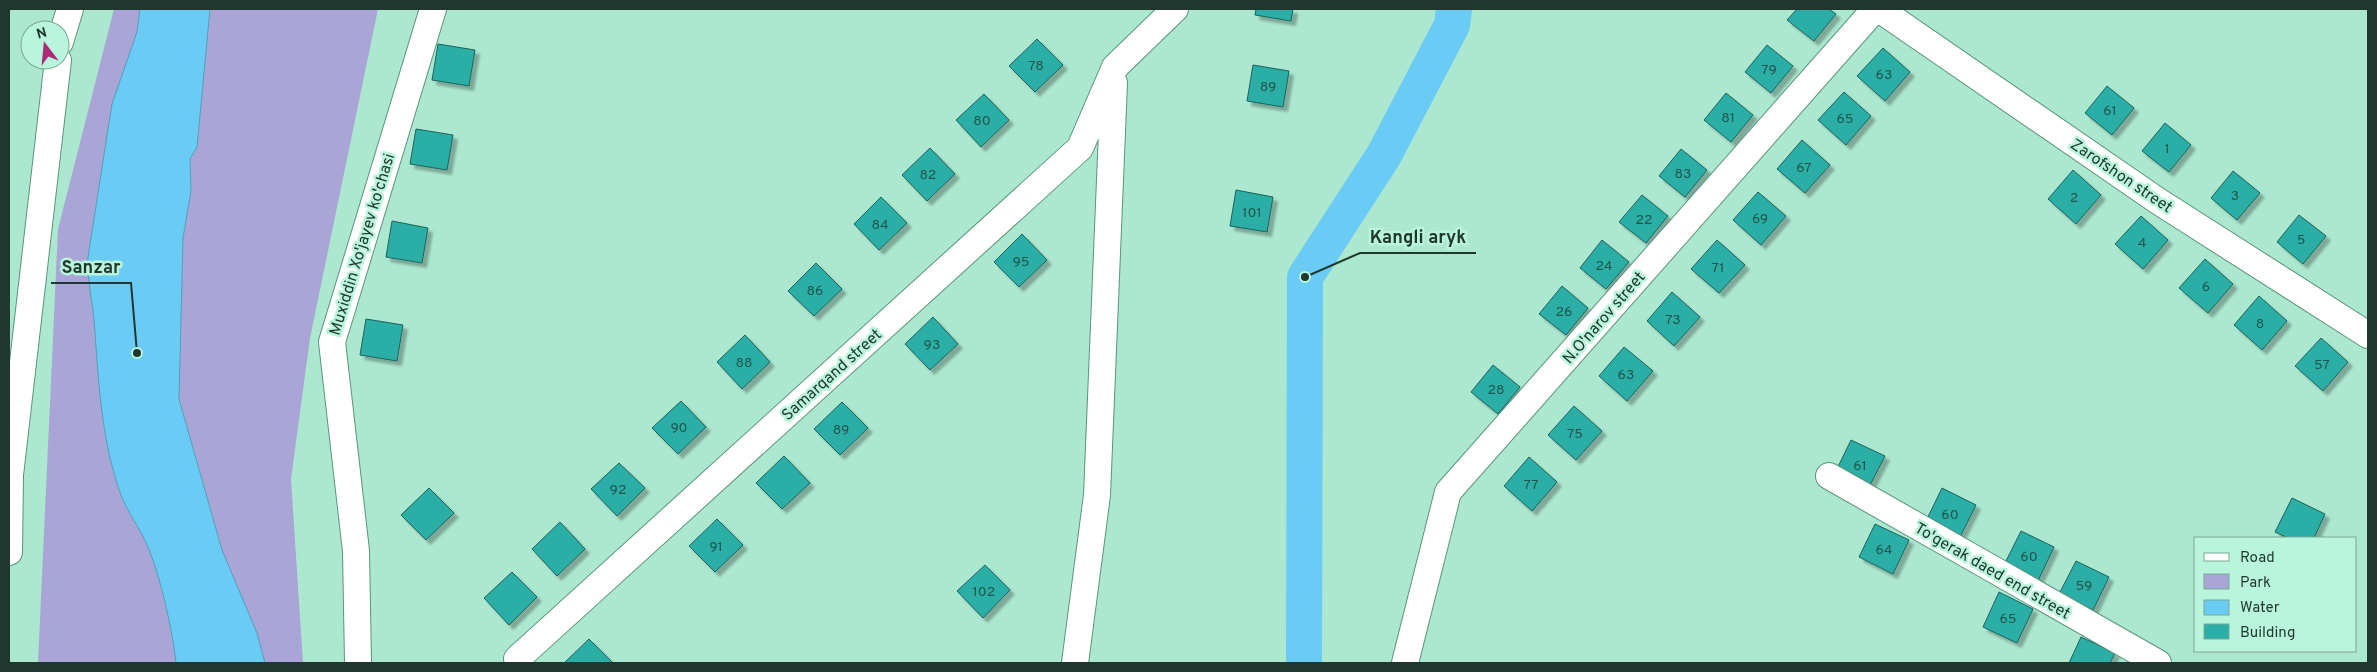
<svg xmlns="http://www.w3.org/2000/svg" width="2377" height="672" font-family="Overpass,sans-serif">
  <style>
    .green { fill: #a9a5d6 }
    .water { fill: #6acbf5; stroke: #549fb9 }
    .lines { fill: none; stroke-linecap: round; stroke-linejoin: round }
    .canal { stroke: #6acbf5; stroke-width: 36 }
    .building { fill: #2baea5; stroke: #1c625d; filter: url(#shadow) }
    .minor-casing { stroke: #5b937e; stroke-width: 28 }
    .minor { stroke: #fff; stroke-width: 26 }
    .labels { text-anchor: middle; stroke-width: 5; stroke-linejoin: round; paint-order: stroke }
    .number-label { font-size: 14px; fill: #22554c }
    .street-label { font-size: 16px; fill: #1f372e; stroke: #b9f4dc }
    .leader { fill: none; stroke: #1f372e; stroke-width: 2 }
    .callout-dot { fill: #1f372e; stroke: #b9f4dc; stroke-width: 2 }
    .callout-label { font-size: 18px; text-anchor: middle; font-weight: bold; fill: #1f372e; stroke: #b9f4dc; stroke-width: 5; stroke-linejoin: round; paint-order: stroke }
  </style>
  <defs>
    <filter id="shadow"><feDropShadow dx="4.5" dy="4.5" stdDeviation="1" flood-color="#0004"/></filter>
  </defs>
  <rect width="100%" height="100%" fill="#ace7cf"/>
  <path class="green" d="M114,9h264l-68,329 -19,141 12,184h-265l20,-434z"/>
  <path class="water" d="M140,9h70l-13,138 -7,12 1,32 -8,47 -4,161 43,151 35,83 8,30h-89c-3,-30 -15,-83 -26,-111 -7,-19 -20,-36 -28,-54 -20,-54 -23,-110 -27,-165 -1,-26 -8,-50 -7,-76l24,-153 25,-72z"/>
  <g class="lines">
    <path class="canal" d="M1304,663l1,-386 79,-122 68,-130 2,-16"/>
  </g>
  <path class="building" d="M1256,9h37l-2,12 -36,-6z
    M1797,9h32l7,5 -22,27 -27,-21z
    M1037,39l26,26 -28,27 -26,-26z
    M438,44l37,6 -6,36 -37,-6z
    M1767,45l26,21 -22,27 -26,-21z
    M1883,48l27,24 -25,29 -28,-25z
    M1253,65l36,6 -6,36 -36,-6z
    M2107,86l27,22 -22,27 -27,-22z
    M1844,92l27,24 -25,29 -28,-25z
    M1726,93l27,22 -22,27 -27,-22z
    M984,94l25,26 -28,27 -25,-27z
    M2165,123l26,22 -22,27 -27,-21z
    M416,129l37,6 -6,35 -37,-6z
    M1802,140l28,25 -25,28 -28,-24z
    M930,148l25,26 -28,27 -25,-26z
    M1681,149l26,21 -22,27 -26,-21z
    M2073,170l28,25 -25,29 -28,-25z
    M2233,171l27,22 -23,27 -26,-22z
    M1236,190l37,7 -6,35 -37,-6z
    M1758,192l28,24 -25,29 -28,-25z
    M1642,195l26,21 -22,27 -27,-21z
    M881,197l26,26 -28,27 -25,-26z
    M2299,215l27,21 -23,28 -26,-22z
    M2141,216l27,24 -25,29 -28,-25z
    M392,221l36,7 -6,35 -36,-6z
    M1022,234l25,26 -28,27 -25,-25z
    M1602,240l27,22 -23,27 -26,-21z
    M1717,240l28,25 -26,28 -28,-24z
    M2205,259l28,25 -25,29 -29,-25z
    M816,263l26,26 -28,27 -26,-25z
    M1562,286l26,22 -22,27 -27,-21z
    M1672,292l28,25 -26,29 -27,-25z
    M2259,296l28,25 -25,29 -28,-25z
    M933,317l25,27 -28,26 -25,-26z
    M366,319l37,6 -6,36 -37,-6z
    M745,335l25,27 -28,27 -25,-27z
    M2321,338l27,24 -25,29 -28,-25z
    M1624,347l29,24 -26,30 -28,-25z
    M1493,365l27,22 -22,27 -27,-22z
    M681,401l25,26 -28,27 -26,-26z
    M842,402l26,26 -28,27 -26,-26z
    M1574,406l28,25 -26,29 -28,-25z
    M1851,440l34,16 -17,33 -33,-16z
    M784,456l26,27 -28,26 -26,-26z
    M1529,457l28,25 -25,29 -28,-25z
    M619,463l26,25 -28,28 -26,-27z
    M429,488l25,25 -28,27 -25,-25z
    M1942,488l34,17 -17,34 -34,-16z
    M2292,498l33,16 -11,24h-26l-13,-6z
    M717,519l26,26 -28,27 -26,-26z
    M560,522l25,27 -28,27 -25,-27z
    M1875,524l34,16 -16,34 -34,-17z
    M2021,531l33,16 -16,34 -34,-16z
    M2076,561l33,16 -16,33 -34,-16z
    M985,565l25,25 -27,28 -26,-27z
    M512,572l25,25 -28,28 -25,-27z
    M1999,592l34,17 -16,34 -34,-16z
    M2081,637l34,16 -5,10h-41z
    M589,639l24,24h-49z"/>
  <g class="lines">
    <defs>
      <path id="minor" d="M1879,9l279,192 210,134
        M60,42l10,-33
        M1829,476l329,187
        M9,552l1,-77 48,-415
        M517,659l563,-511 35,-81 60,-58
        M358,663l-2,-112 -24,-209 101,-333
        M1075,663l22,-168 17,-412
        M1405,663l43,-171 427,-483"/>
    </defs>
    <use href="#minor" class="minor-casing"/>
    <use href="#minor" class="minor"/>
  </g>
  <g class="labels">
    <g class="number-label">
      <text x="1036" y="70">78</text>
      <text x="1769" y="74">79</text>
      <text x="1884" y="79">63</text>
      <text x="1268" y="91">89</text>
      <text x="2110" y="115">61</text>
      <text x="1728" y="122">81</text>
      <text x="1845" y="123">65</text>
      <text x="982" y="125">80</text>
      <text x="2167" y="153">1</text>
      <text x="1804" y="172">67</text>
      <text x="1683" y="178">83</text>
      <text x="928" y="179">82</text>
      <text x="2235" y="200">3</text>
      <text x="2074" y="202">2</text>
      <text x="1252" y="217">101</text>
      <text x="1760" y="223">69</text>
      <text x="1644" y="224">22</text>
      <text x="880" y="229">84</text>
      <text x="2301" y="244">5</text>
      <text x="2142" y="247">4</text>
      <text x="1021" y="266">95</text>
      <text x="1604" y="270">24</text>
      <text x="1718" y="272">71</text>
      <text x="2206" y="291">6</text>
      <text x="815" y="295">86</text>
      <text x="1564" y="316">26</text>
      <text x="1673" y="324">73</text>
      <text x="2260" y="328">8</text>
      <text x="932" y="349">93</text>
      <text x="744" y="367">88</text>
      <text x="2322" y="369">57</text>
      <text x="1626" y="379">63</text>
      <text x="1496" y="394">28</text>
      <text x="679" y="432">90</text>
      <text x="841" y="434">89</text>
      <text x="1575" y="438">75</text>
      <text x="1860" y="470">61</text>
      <text x="1531" y="489">77</text>
      <text x="618" y="494">92</text>
      <text x="1950" y="519">60</text>
      <text x="716" y="551">91</text>
      <text x="1884" y="554">64</text>
      <text x="2029" y="561">60</text>
      <text x="2084" y="590">59</text>
      <text x="984" y="596">102</text>
      <text x="2008" y="623">65</text>
    </g>
    <g class="street-label">
      <text transform="translate(2122 175) rotate(34)" y="6">Zarofshon street</text>
      <text transform="translate(361 244) rotate(-73)" y="6">Muxiddin Xo'jayev ko'chasi</text>
      <text transform="translate(1603 317) rotate(-49)" y="6">N.O'narov street</text>
      <text transform="translate(831 374) rotate(-42)" y="6">Samarqand street</text>
      <text transform="translate(1993 570) rotate(30)" y="6">To'gerak daed end street</text>
    </g>
  </g>
  <path class="leader" d="M1305 277L1360 253H1476M137 353L131 283H51"/>
  <g class="callout-dot">
    <circle cx="1305" cy="277" r="5"/>
    <circle cx="137" cy="353" r="5"/>
  </g>
  <g class="callout-label">
    <text x="1418" y="243">Kangli aryk</text>
    <text x="91" y="273">Sanzar</text>
  </g>
  <rect width="2377" height="672" fill="none" stroke="#1f372e" stroke-width="20"/>
  <rect x="2194" y="537" width="162" height="115" fill="#b9f4dc" stroke="#7ba896"/>
  <rect x="2204" y="553" width="25" height="8" fill="#ffffff" stroke="#7ba896"/>
  <text x="2240" y="562" font-size="15" fill="#1f372e">Road</text>
  <rect x="2204" y="574" width="25" height="15" fill="#a9a5d6" stroke="#7ba896"/>
  <text x="2240" y="587" font-size="15" fill="#1f372e">Park</text>
  <rect x="2204" y="600" width="25" height="15" fill="#6acbf5" stroke="#7ba896"/>
  <text x="2240" y="612" font-size="15" fill="#1f372e">Water</text>
  <rect x="2204" y="624" width="25" height="15" fill="#2baea5" stroke="#7ba896"/>
  <text x="2240" y="637" font-size="15" fill="#1f372e">Building</text>
  <g transform="translate(45 45) rotate(344)"><circle r="24" fill="#b9f4dc" stroke="#7ba896"/>
  <path d="M0-4L9 19L0 12L-9 19Z" fill="#ab2b79"/>
  <text y="-8" font-size="14" font-weight="bold" text-anchor="middle" fill="#1f372e">N</text>
  </g>
</svg>
